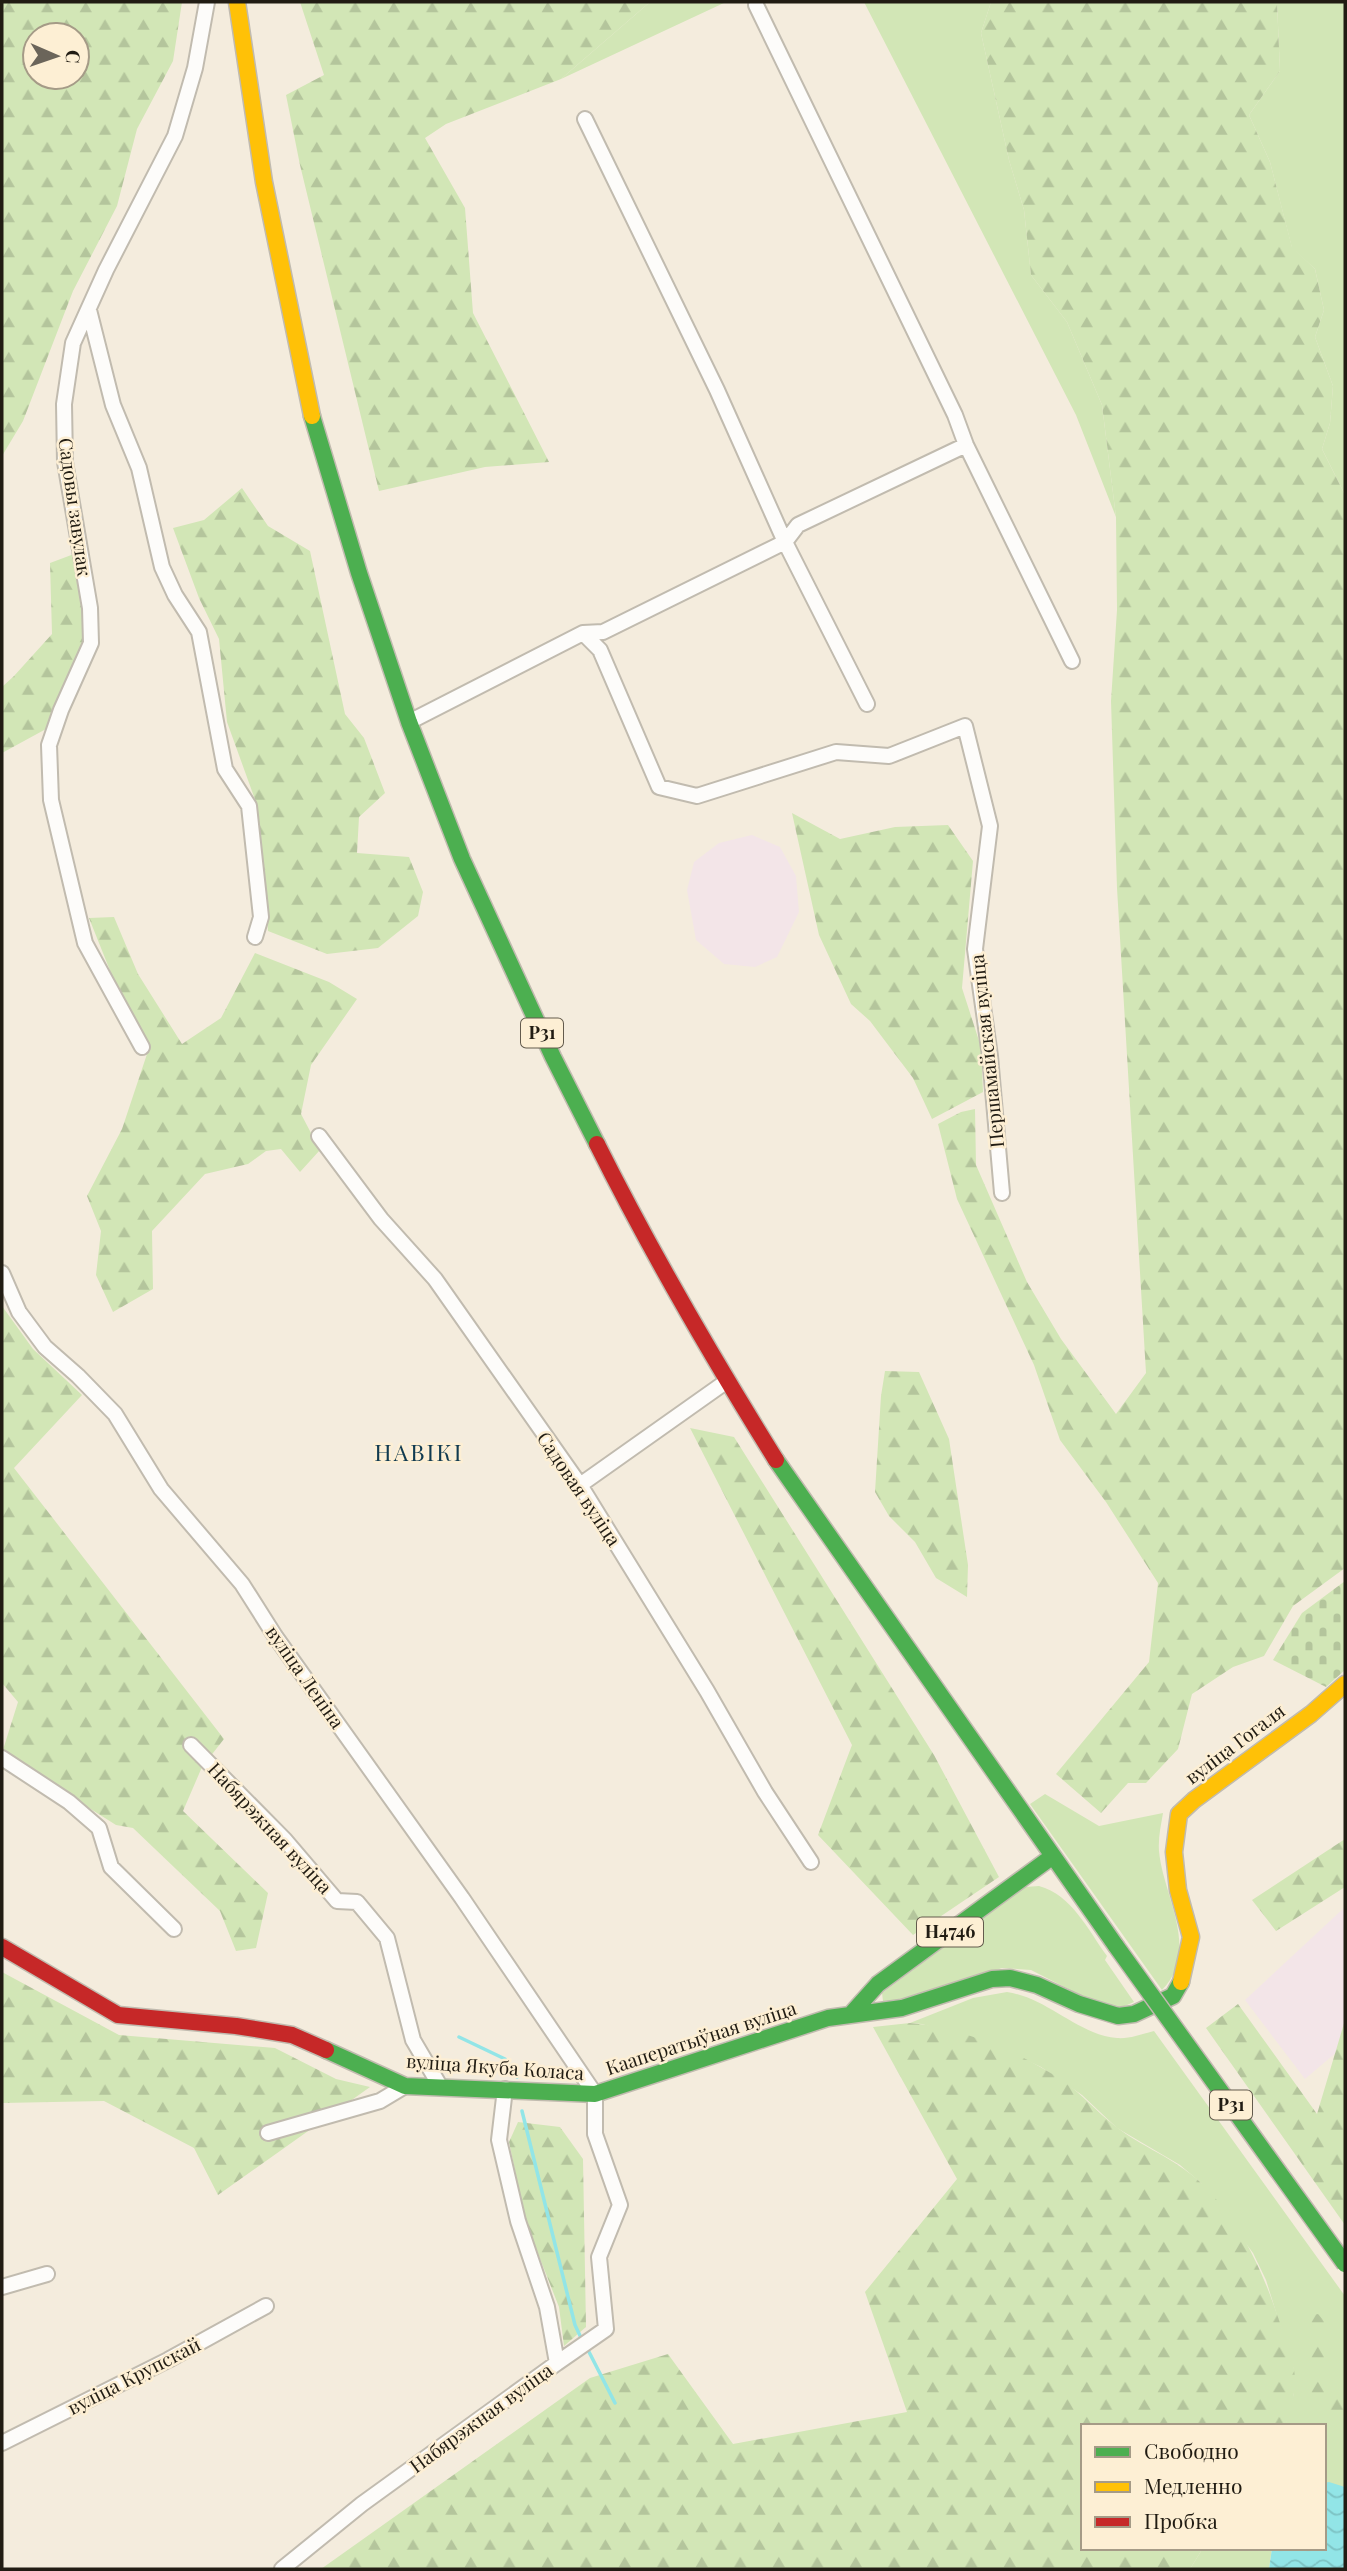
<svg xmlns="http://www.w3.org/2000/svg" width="1347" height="2571" font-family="'Playfair Display',serif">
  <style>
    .industrial { fill: #f3e5e8 }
    .grass { fill: #d2e6b6 }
    .forest { fill: url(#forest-firs); fill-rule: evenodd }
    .cemetery { fill: url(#cemetery-stones) }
    .water { fill: url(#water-waves) }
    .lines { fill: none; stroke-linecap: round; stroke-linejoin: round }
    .stream { stroke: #92e5e7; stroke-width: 3.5 }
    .street-casing { stroke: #c1bbaf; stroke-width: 18 }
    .fast-casing { stroke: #c1bbaf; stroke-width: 19 }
    .slow-casing { stroke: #c1bbaf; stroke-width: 19 }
    .jam-casing { stroke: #c1bbaf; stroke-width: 19 }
    .street { stroke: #fdfcfa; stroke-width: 14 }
    .fast { stroke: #4caf50; stroke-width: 16 }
    .slow { stroke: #ffc107; stroke-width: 16 }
    .jam { stroke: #c62828; stroke-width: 16 }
    .fast-bridge-casing { stroke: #c4b8b1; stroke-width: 19; stroke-linecap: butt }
    .fast-bridge { stroke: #4caf50; stroke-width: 16 }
    .labels { text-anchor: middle; stroke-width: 5; stroke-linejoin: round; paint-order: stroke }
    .shield { fill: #fdefd4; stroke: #635b4d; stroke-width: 2 }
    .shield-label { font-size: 18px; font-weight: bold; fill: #211c13 }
    .street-label { font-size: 19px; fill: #211c13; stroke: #fdefd4 }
    .quarter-label { font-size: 23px; letter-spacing: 2px; fill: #113b51; stroke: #fdefd4 }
  </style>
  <defs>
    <pattern id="forest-firs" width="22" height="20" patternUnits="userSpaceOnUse" patternTransform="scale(1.75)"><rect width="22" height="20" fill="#d2e6b6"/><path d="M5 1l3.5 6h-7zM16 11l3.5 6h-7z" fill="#b4c59c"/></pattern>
    <pattern id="cemetery-stones" width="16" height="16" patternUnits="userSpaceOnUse" patternTransform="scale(1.75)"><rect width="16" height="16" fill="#d2e6b6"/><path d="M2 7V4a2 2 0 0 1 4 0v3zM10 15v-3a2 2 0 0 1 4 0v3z" fill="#b4c59c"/></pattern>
    <pattern id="water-waves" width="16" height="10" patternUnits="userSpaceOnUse" patternTransform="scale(1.75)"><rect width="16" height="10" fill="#92e5e7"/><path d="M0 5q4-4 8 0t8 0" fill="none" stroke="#7ec4c5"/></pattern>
  </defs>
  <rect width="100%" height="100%" fill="#f4ecdd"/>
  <path class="industrial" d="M752,835l28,12 16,29 3,36 -22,45 -22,10 -31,-3 -28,-24 -9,-50 7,-28 25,-19z
    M1345,1907v138l-40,34 -60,-79z"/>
  <path class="grass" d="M650,2h76l-165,77z
    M864,2h127l-10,31 28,127 15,50 7,65 36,47 35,83 14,112 -40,-102z
    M1277,2h68v493l-23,-46 8,-26 3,-37 -18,-49 9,-27 -9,-41 -23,-21 -22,-86 -21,-47 31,-44z
    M1045,1794l54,32 64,-13c-2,12 -5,25 -4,38 4,45 42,99 3,139l-132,-186z
    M1039,1886c33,9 49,44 68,70l-2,4 29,42 -14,6 -30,-8 -59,-30 -29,-2 -106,36 -13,-3 -1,-8 143,-106z
    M1007,1992c41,6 71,43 110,46 13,1 25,-4 37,-7l191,265v191l-21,-4v-57h-39l9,-33v-23l-28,-90 -13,-27 -53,-71 -20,-17 -63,-37 -35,-33 -41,-28 -43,-20 -76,-23 -12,-1 63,-25z
    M1203,2548h69l-3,21h-79z"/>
  <path class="forest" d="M2,2h180l-9,59 -36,68 -20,77 -44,85 -50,130 -21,35zM35,35h42v42h-42z
    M300,2h350l-89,77 -115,45 -21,14 40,70 8,105 76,149 -64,5 -106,24 -79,-326 -14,-70 38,-20z
    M991,2h286l3,69 -31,44 21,47 22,85 23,22 9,41 -9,27 18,49 -3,37 -8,26 23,46v1073l-52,38 -29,50 -31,11 -41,27 -14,55 -32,34h-18l-27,30 -45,-39 93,-112 9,-79 -52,-81 -46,-62 -26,-75 -77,-166 -19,-75 23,-12 14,-3 1,56 51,117 34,57 55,75 30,-41 -29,-485 -6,-187 6,-91 -1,-93 -14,-112 -35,-83 -36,-47 -7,-65 -15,-50 -28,-127z
    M242,488l26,38 42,25 35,163 19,24 21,55 -26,24 -2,36 52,4 14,35 -5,24 -40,32 -51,6 -59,-23 -11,-126 -30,-83 -8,-83 -20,-41 -26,-70 31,-8z
    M74,554l9,64v22l-37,89 -44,24v-66l12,-11 38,-42 -2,-71z
    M792,813l48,26 55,-12 53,-2 25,36 -11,127 19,59 2,45 -51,27 -19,-41 -43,-57 -19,-17 -32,-69z
    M114,917l24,57 44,70 39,-26 34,-65 74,29 28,17 -46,66 -10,49 19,36 -20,22 -19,-23 -15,2 -18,13 -43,10 -53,57 1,58 -40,23 -17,-37 5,-44 -14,-35 35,-67 27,-81 -32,-60 -28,-70z
    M2,1306l31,43 49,46 -68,73 210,271 -22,28 -19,44 85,82 -12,55 -20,3 -16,-40 -87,-83 -17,-3 -114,-72 16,-51 -16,-19z
    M885,1371l34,1 30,67 19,126 -1,32 -31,-19 -21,-36 -26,-26 -14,-24 6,-96z
    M690,1428l44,9 200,318 65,122 -86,58 -95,-100 34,-90z
    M1345,1839v48l-69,44 -24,-31z
    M2,1972l117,63 156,13 61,31 34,8 -152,108 -24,-47 -90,-47 -102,2z
    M1238,2004l79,110 28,-94v205l-139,-197z
    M910,2023c50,4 112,30 153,58 19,13 34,31 52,45 27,21 59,32 84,55 41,39 64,90 81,142 5,15 11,30 14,46 3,19 -2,39 -9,57h-202v122h120l-13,21h-869l269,-191 78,-24 65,90 174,-32 -42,-120 92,-113 -84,-152z
    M518,2122l42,5 23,32 3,168 -22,19 -5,-39 -33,-84 -17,-81z
    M1318,2314l10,11c1,19 -12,45 4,60l13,-1v52l-8,-20 -5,-3 -20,1 -4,-8 -1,-10 4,-31 -2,-44 4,-6z"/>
  <path class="cemetery" d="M1345,1581v89l-19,17 -53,-27 29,-47z"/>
  <path class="water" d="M1329,2482l16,5v82h-76l3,-21h52v-65z"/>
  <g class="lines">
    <path class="stream" d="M459,2037l46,22 12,18
      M522,2111l53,214 8,17
      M587,2348l28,55"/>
    <defs>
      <path id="street" d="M756,5l199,410 11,30 106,216
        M585,119l132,271 68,152 82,162
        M89,310l24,95 26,63 23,99 13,28 24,37 26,137 24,37 12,111 -6,20
        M583,633l17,17 59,137 38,9 139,-44 53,4 76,-30 25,100 -15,123 15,107 12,137
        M409,722l174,-89 20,-1 182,-90 13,-17 168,-80
        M142,1047l-57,-104 -34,-143 -2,-55 12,-35 30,-67 -1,-35 -25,-146 -1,-58 9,-61 33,-73 69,-134 20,-68 12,-66
        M319,1136l62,83 54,60 145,206 127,206 58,101 46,70
        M2,1273l17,39 26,35 33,29 37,38 46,75 81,95 33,52 187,262 133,196v40l25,71 -21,52 7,72 -49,34
        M580,1485l147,-104
        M191,1745l94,95 52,61 20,1 30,36 26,102 27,46
        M2,1758l67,44 30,26 12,39 63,62
        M268,2133l112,-32 25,-15
        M2,2287l45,-13
        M2,2443l166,-83 98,-54
        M282,2569l80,-65 195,-141 -10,-56 -29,-86 -19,-81 6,-51"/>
      <path id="fast" d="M312,416l47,157 50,149 53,137 91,198 44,87
        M776,1460l340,486
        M852,2013l26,-29 175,-128
        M326,2050l79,36 190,8 233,-76 74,-10 90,-29 18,-1 27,7 42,19 39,12 16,-2 39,-18 8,-14"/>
      <path id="slow" d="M237,2l27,180 48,234
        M1181,1982l10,-45 -13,-47 -4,-38 5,-38 15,-14 117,-86 34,-30"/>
      <path id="jam" d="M597,1144c54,108 115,213 179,316
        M2,1947l116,68 118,11 56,9 34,15"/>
    </defs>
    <use href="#street" class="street-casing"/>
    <use href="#fast" class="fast-casing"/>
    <use href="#slow" class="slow-casing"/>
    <use href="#jam" class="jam-casing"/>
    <use href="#street" class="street"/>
    <use href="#fast" class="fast"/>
    <use href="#slow" class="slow"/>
    <use href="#jam" class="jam"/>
    <defs>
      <path id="fast-bridge" d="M1116,1946l229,318"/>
    </defs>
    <use href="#fast-bridge" class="fast-bridge-casing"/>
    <use href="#fast-bridge" class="fast-bridge"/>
  </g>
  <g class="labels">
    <g class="shield">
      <rect x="521" y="1018.5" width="42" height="29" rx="5"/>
      <rect x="917" y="1917.5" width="66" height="29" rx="5"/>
      <rect x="1210" y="2090.5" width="42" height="29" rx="5"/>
    </g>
    <g class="shield-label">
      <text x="542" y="1039">Р31</text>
      <text x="950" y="1938">Н4746</text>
      <text x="1231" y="2111">Р31</text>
    </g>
    <g class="street-label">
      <text transform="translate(75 507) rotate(82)" y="7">Садовы завулак</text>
      <text transform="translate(987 1051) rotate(-96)" y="7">Першамайская вуліца</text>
      <text transform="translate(579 1489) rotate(56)" y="7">Садовая вуліца</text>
      <text transform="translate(305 1677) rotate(55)" y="7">вуліца Леніна</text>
      <text transform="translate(1235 1744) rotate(-37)" y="7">вуліца Гогаля</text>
      <text transform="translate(270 1828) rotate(47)" y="7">Набярэжная вуліца</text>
      <text transform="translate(701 2038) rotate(-18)" y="7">Кааператыўная вуліца</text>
      <text transform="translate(495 2067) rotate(4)" y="7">вуліца Якуба Коласа</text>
      <text transform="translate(134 2376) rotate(-27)" y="7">вуліца Крупскай</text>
      <text transform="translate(481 2418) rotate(-36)" y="7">Набярэжная вуліца</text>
    </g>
    <g class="quarter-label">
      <text x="419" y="1461">НАВІКІ</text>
    </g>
  </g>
  <rect width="1347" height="2571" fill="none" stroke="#211c13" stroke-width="7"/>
  <rect x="1081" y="2424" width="245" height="126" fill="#fdefd4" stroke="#a59b87" stroke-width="2"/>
  <rect x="1095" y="2447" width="35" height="10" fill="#4caf50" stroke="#a59b87" stroke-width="2"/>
  <text x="1144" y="2459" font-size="21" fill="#211c13">Свободно</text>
  <rect x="1095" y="2482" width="35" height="10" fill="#ffc107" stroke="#a59b87" stroke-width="2"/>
  <text x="1144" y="2494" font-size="21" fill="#211c13">Медленно</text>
  <rect x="1095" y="2517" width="35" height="10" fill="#c62828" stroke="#a59b87" stroke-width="2"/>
  <text x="1144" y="2529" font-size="21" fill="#211c13">Пробка</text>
  <g transform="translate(56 56) rotate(92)"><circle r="33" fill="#fdefd4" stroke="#a59b87" stroke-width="2"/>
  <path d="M0-5L12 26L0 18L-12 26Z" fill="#6b655a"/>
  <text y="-10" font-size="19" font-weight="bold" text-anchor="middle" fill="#211c13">С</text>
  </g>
</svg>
